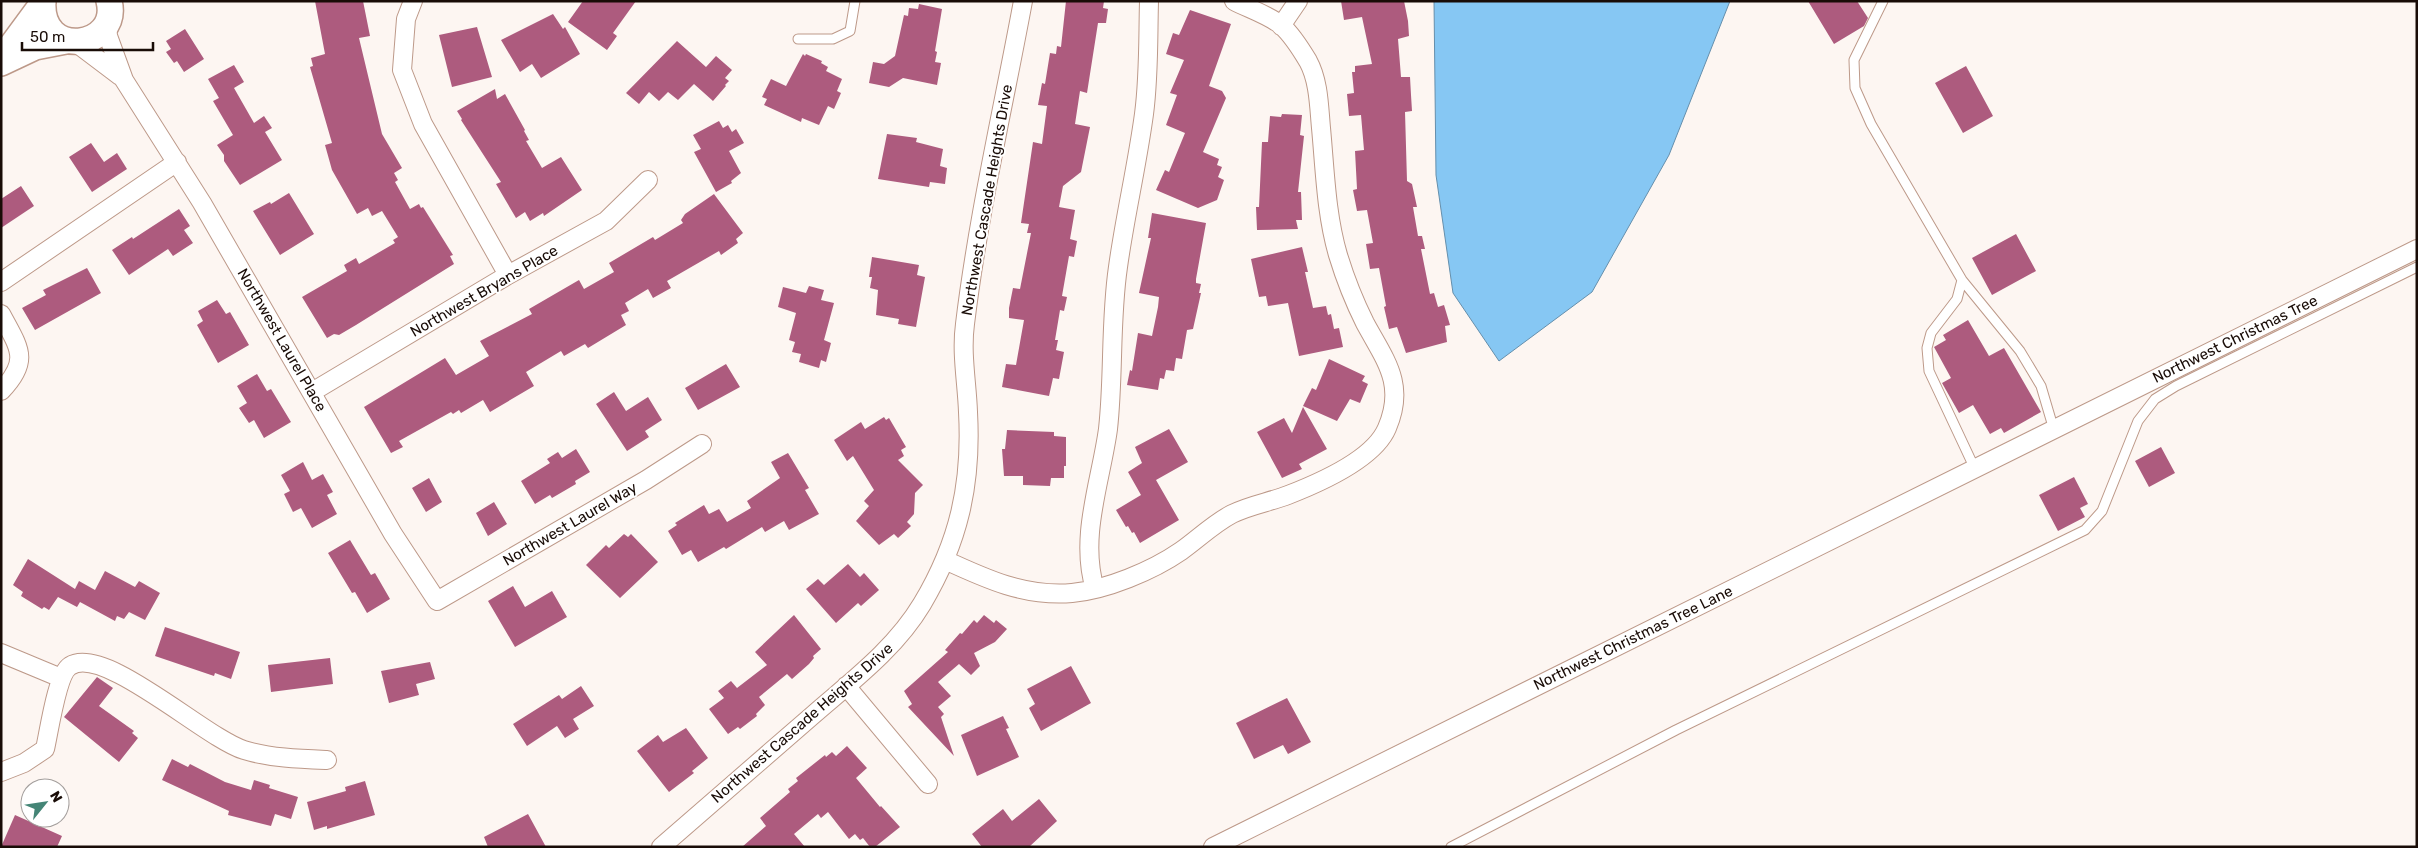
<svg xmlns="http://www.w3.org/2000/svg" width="2418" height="848" font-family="Rubik,sans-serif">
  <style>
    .water { fill: #86c7f3; stroke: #658fac }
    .building { fill: #ad5b7e }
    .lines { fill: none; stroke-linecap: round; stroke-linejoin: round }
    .lane-casing { stroke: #bd9989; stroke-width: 11 }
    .street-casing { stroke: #bd9989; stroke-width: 20 }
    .secondary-casing { stroke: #bd9989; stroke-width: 28 }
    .lane { stroke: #fff; stroke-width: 9 }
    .street { stroke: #fff; stroke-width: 18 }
    .secondary { stroke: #fff; stroke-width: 25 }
    .labels { text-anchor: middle; stroke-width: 4; stroke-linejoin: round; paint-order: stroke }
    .street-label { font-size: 15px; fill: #190c07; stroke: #fff }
  </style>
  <rect width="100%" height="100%" fill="#fdf6f2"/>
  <path class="water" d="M1434,1h296l-61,154 -77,137 -93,69 -46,-68 -17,-118z"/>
  <path class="building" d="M315,1h48l7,35 -11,2 23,96 20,34 -8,5 4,7 -3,2 15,27 9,-5 2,4 2,-1 30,48 -3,1 4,8 -98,61 -17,10 -5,-1 -7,4 -25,-41 45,-26 -3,-6 12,-7 3,6 36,-21 -2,-3 5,-3 -16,-26 -10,5 -4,-8 -11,6 -25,-44 -7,-25 7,-2 -22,-76 3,-1 -2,-8 14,-4z
    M583,1h53l-23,32 4,3 -10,14 -39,-28z
    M1066,1h38l-1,7 5,1 -2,14h-8l-11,70 -7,-2 -5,33 15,3 -9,45 -18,14 -4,21 16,3 -5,29 7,2 -3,16 -5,-1 -7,40 5,1 -3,14 -4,-1 -5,30h3l-2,10 8,2 -5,27 -6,-1 -4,18 -47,-9 4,-23 10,1 8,-45 -15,-2v-10l4,-20 7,1 11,-56h-4l2,-9 -8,-1 12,-81 9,2 5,-38 -9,-1 4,-22 3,1 5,-31 6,1 1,-8 4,1z
    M1341,1h63l4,20 1,15 -11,3 3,38h9l1,18 1,16 -7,1 2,69 5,3 5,23h-4l5,29h4l3,13h-4l9,45 4,-1 4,14 6,-2 6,20 -5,1 2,16 -41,11 -9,-26 -8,2 -5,-22 2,-1 -7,-38 -9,1 -4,-25 7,-1 -6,-33 -10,1 -4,-21 4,-1 -2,-38 9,-1 -3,-35 -12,1 -2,-22 7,-1 -2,-21h3v-6l17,-2 -10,-47 -18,3z
    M1808,1h49l11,17 -4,8 -30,18z
    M919,4l23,5 -7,42 2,1 -2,10 6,1 -4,22 -34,-7 -14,9 -20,-4 4,-21 11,2 11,-8 9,-41 4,1 1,-8 9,1z
    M1190,10l41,14 -22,62 13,5 4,7 -23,54 16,7 -2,6 5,2 -4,10 6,3 -7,20 -19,8 -42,-18 9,-20 4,2 16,-39 -19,-8 11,-30 -7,-2 14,-33 -18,-6 7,-21 6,2z
    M553,14l10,15 2,-2 15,27 -39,24 -9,-14 -12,8 -19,-32z
    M477,27l15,50 -40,10 -13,-52z
    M185,29l19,30 -20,13 -7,-11 -3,2 -8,-11 5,-3 -5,-8z
    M677,41l29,26 10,-11 16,14 -7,8 4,3 -4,4 1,1 -13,15 -19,-17 -16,16 -10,-8 -9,9 -10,-9 -10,12 -13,-11z
    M803,54l2,2 1,-2 16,7 -1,2 7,4 -2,4 16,8 -5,12 4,2 -7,16 -6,-3 -9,19 -17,-7 -1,4 -37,-17 3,-6 -5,-2 9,-18 15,7z
    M234,65l10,17 -10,6 20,35 10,-7 8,12 -7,4 17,28 -42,25 -16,-24v-6l-7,-10 16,-10 -20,-34 6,-3 -11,-19z
    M1966,66l27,50 -30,17 -28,-50z
    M495,89l2,10 8,-5 20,36 -1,1 5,9 -3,1 16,27 19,-11 21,33 -38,26 -1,-3 -13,8 -5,-9 -9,6 -20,-34 5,-2 -40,-62 1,-1 -5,-8z
    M1282,114l20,1 -2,20 4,1 -6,56h3l1,28h-6l2,9 -41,1 -1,-23h3l3,-65h6l2,-26 11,1z
    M719,121l4,7 5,-3 4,7 4,-3 8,14 -15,8 12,22 -10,8 1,2 -16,9 -22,-40 7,-3 -8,-14z
    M887,134l30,4 -1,4 27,7 -3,17 7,2 -2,16 -15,-2 -1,5 -51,-8z
    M91,143l13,19 13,-9 10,16 -35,23 -23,-35z
    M21,186l13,20 -33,22v-29z
    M289,193l25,41 -34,21 -27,-44 17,-9 1,2z
    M714,194l29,39 -7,6 2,4 -17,12 -2,-4 -52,30 4,7 -18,10 -5,-9 -23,14 4,8 -8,4 5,10 -38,23 -3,-4 -21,12 -3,-5 -35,21 8,14 -44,26 -7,-12 -22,13 -2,-3 -6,4 -2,-2 -52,29 4,6 -12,6 -27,-46 81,-49 11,17 33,-19 -9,-15 52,-27 -3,-5 50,-29 5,9 30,-17 -5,-9 44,-26 2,3 28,-17 -2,-3 4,-6z
    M179,209l11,17 -6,4 9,13 -20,13 -5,-7 -39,26 -17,-25 20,-13 1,2z
    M1152,213l54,10 -10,56v4l5,1 -2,9h2l-8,36 -6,1 -5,29 -6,-1 -2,13 -8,-1 -2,9 -4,-1 -2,12 -31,-5 3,-15 2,1 6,-38 14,3 6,-29 1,-10 -20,-4 12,-55h-3z
    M2016,234l20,37 -44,24 -20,-37z
    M1302,247l6,25h-3l8,36 13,-2 2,9 3,-1 3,15 5,-1 4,19 -44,9 -11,-53 -20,3 -2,-10 -7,1 -8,-38z
    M872,257l47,8 -2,10 8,2 -9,50 -18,-3 1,-5 -23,-4 2,-25 -8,-2 2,-11h-3z
    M87,268l14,25 -66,37 -13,-22 24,-13 -3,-5z
    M809,286l15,4 -3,10 13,3 -10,37 7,3 -5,19 -5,-2 -2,8 -20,-6 2,-8 -9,-2 3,-10 -6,-2 7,-27 -18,-6 5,-20 23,6z
    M217,300l9,14 4,-2 19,33 -31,18 -21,-38 6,-4 -5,-10z
    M1968,320l21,36 15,-8 37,64 -37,21 -3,-5 -11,6 -17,-29 -14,8 -17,-30 9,-5 -17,-31 12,-7 -3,-5z
    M1329,359l36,17 -3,5 6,3 -8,19 -10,-4 -13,22 -34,-15 9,-18 4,2z
    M726,364l14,23 -42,23 -13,-22z
    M257,374l10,17 4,-2 20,33 -27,16 -10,-18 -5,3 -10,-15 8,-5 -10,-17z
    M614,392l12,19 22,-14 14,23 -17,11 4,6 -22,14 -31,-47z
    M1303,407l24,42 -28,15 3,5 -20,9 -25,-46 27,-14 8,15z
    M884,417l2,3 3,-2 17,29 -5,3 3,6 -6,4 25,25 -8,8 -1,21 -7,8 4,4 -13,12 -4,-4 -15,11 -23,-24 13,-15 -5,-5 10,-11 -21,-34 -6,5 -13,-21 27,-18 4,7z
    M1169,429l19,33 -32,18 23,40 -39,23 -6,-11 -2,1 -4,-7 -2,1 -10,-17 25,-15 -13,-23 14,-9 -7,-16z
    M1007,430l47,2v4l12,1v29h-2v12h-13l-1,8 -27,-1v-9h-19l-2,-27h3z
    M2161,447l14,26 -26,14 -14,-26z
    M576,449l14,23 -15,9 1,3 -24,14 -2,-3 -15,9 -14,-23 29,-18 -3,-4 11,-7 4,6z
    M788,453l21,35 -4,2 14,24 -30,16 -5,-9 -19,11 -3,-5 -36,22 -2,-2 -26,15 -7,-12 -9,5 -14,-24 9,-6 -2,-2 29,-18 5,9 10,-5 8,13 24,-14 -4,-7 33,-23 -9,-16z
    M303,462l9,18 11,-6 10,18 -6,3 10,19 -25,14 -11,-20 -8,4 -9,-18 6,-3 -9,-16z
    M2074,477l14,27 -8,4 5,9 -27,14 -19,-36z
    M429,478l13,24 -16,10 -14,-24z
    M494,502l13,22 -19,12 -12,-23z
    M624,534l4,3 3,-3 27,28 -38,36 -34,-33 20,-20 3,3z
    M350,540l21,35 4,-2 15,26 -23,14 -12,-21 -3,1 -24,-40z
    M28,559l47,30 4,-8 16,9 10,-19 30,16 4,-6 21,12 -15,27 -16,-8 -5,7 -7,-3 -2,5 -35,-19 -3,5 -19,-10 -9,13 -5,-3 -2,2 -21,-13 2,-4 -10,-7z
    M848,564l12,13 4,-4 15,17 -18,16 -3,-3 -22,20 -30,-34 12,-10 6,6z
    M513,586l12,21 27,-16 15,26 -52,30 -27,-46z
    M794,615l27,34 -8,7 1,2 -5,6 -17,15 -5,-5 -28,23 6,8 -9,9 1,2 -17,13 -2,-2 -10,7 -19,-25 15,-11 -6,-7 13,-10 6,7 30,-23 -12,-13z
    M984,615l10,8 2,-3 11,9 -12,13 -21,11 6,13 -9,9 -12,-11 -21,18 13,14 -13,11 6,7 -3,3 13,39 -46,-49 4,-3 -8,-13 44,-39 -3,-2 15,-17 2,1 12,-14 3,3z
    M165,627l75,25 -9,27 -16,-6 -1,3 -59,-20z
    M330,658l3,26 -62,8 -3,-27z
    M430,662l5,17 -19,5 3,11 -30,8 -8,-32z
    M1071,666l20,37 -50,28 -12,-23 6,-4 -8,-15z
    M97,677l16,11 -14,18 35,25 -2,2 6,5 -19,24 -55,-45z
    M581,686l13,20 -21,13 6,10 -14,9 -8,-12 -30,20 -14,-22 46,-29 3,4z
    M1287,698l24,44 -23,12 -5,-9 -29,14 -18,-36z
    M1003,716l6,12 -3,1 13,28 -42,19 -16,-41z
    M686,728l22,30 -16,13 2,2 -25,19 -32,-41 21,-16 5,7z
    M847,746l20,22 -11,10 24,29 1,-1 19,21 -25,20h-5l-7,-9 -3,2 -5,-6 -6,5 -21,-27 -7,6 -3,-4 -24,20 11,13h-63l24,-21 -6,-8 30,-26 -2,-3 10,-8 -2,-3 29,-23 1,2 6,-5 4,4z
    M172,759l16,8 2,-3 35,18 26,8 3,-10 16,5 -1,3 29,9 -7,22 -16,-5 -4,12 -43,-11 1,-4 -67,-31z
    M365,781l10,34 -48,14v-3l-13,4 -7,-28 39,-11 -1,-4z
    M1039,799l18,22 -28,26h-47l-10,-13 31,-25 9,12z
    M528,814l18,33h-58l-4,-10z
    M15,815l47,21 -5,11h-56z"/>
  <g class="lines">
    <defs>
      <path id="lane" d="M1883,1l-29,59 1,28 16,36 91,156 58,71 21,35 13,44
        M798,39h35l17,-8 5,-30
        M1962,280l-5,19 -26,34 -4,15 2,23 46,98
        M1451,847l225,-117 409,-200 17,-19 36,-90 17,-22 21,-13 241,-119"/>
      <path id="street" d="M413,1l-7,18 -4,51 21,54 85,151
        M107,24l1,12 16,44 78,123 191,331 44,67 209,-121 56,-36
        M1281,26l17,-25
        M75,42l45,34
        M1,282l176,-120
        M1,314c18,34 30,46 0,77
        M312,392l196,-117 98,-54 42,-41
        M945,560c41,19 80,37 127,33 34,-3 80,-22 109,-42 17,-12 32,-27 51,-37 18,-9 38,-12 56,-19 31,-12 86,-36 99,-67 19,-44 -2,-68 -22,-105 -11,-22 -20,-45 -27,-68 -12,-41 -13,-85 -17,-127 -2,-21 -2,-47 -13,-67 -6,-10 -17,-27 -26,-35 -11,-10 -35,-18 -48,-25
        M1095,589c-16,-52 6,-108 13,-160 6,-54 2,-108 10,-162 7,-51 19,-101 26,-153 5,-37 4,-75 5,-113
        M1,653l60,25
        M846,686l82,98
        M1,772l23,-9 21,-14c4,-17 12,-75 25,-83 34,-22 135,72 174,84 26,8 56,9 83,10
        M661,847c51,-44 101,-88 152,-132 39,-34 82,-66 109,-111 37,-62 50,-120 46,-192 -1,-29 -7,-59 -3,-88 13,-108 38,-215 58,-323
        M1213,847l1204,-598"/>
      <path id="secondary" d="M43,1c-4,60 78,47 66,0
        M1,60l42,-57
        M1,63l34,-16 31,-6"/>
    </defs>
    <use href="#lane" class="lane-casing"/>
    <use href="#street" class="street-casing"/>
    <use href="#secondary" class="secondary-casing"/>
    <use href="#lane" class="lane"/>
    <use href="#street" class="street"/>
    <use href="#secondary" class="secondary"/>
  </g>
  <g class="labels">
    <g class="street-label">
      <text transform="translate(987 200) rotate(-80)" y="5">Northwest Cascade Heights Drive</text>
      <text transform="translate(484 291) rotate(-30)" y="5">Northwest Bryans Place</text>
      <text transform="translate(2235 339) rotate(-26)" y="5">Northwest Christmas Tree</text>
      <text transform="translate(282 340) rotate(60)" y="5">Northwest Laurel Place</text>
      <text transform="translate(570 524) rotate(-30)" y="5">Northwest Laurel Way</text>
      <text transform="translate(1633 638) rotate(-26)" y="5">Northwest Christmas Tree Lane</text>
      <text transform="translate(802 723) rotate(-41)" y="5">Northwest Cascade Heights Drive</text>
    </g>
  </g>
  <rect width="2418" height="848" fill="none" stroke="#190c07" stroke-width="5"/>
  <g transform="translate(45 803) rotate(60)"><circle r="24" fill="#ffffff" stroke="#a39e9c"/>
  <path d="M0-4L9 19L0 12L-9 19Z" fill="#448576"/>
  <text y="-8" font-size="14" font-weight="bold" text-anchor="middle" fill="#190c07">N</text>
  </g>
  <path d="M22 42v8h131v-8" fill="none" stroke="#190c07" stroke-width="2.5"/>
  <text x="30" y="42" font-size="15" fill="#190c07" stroke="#ffffff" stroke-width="4" paint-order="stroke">50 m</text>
</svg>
